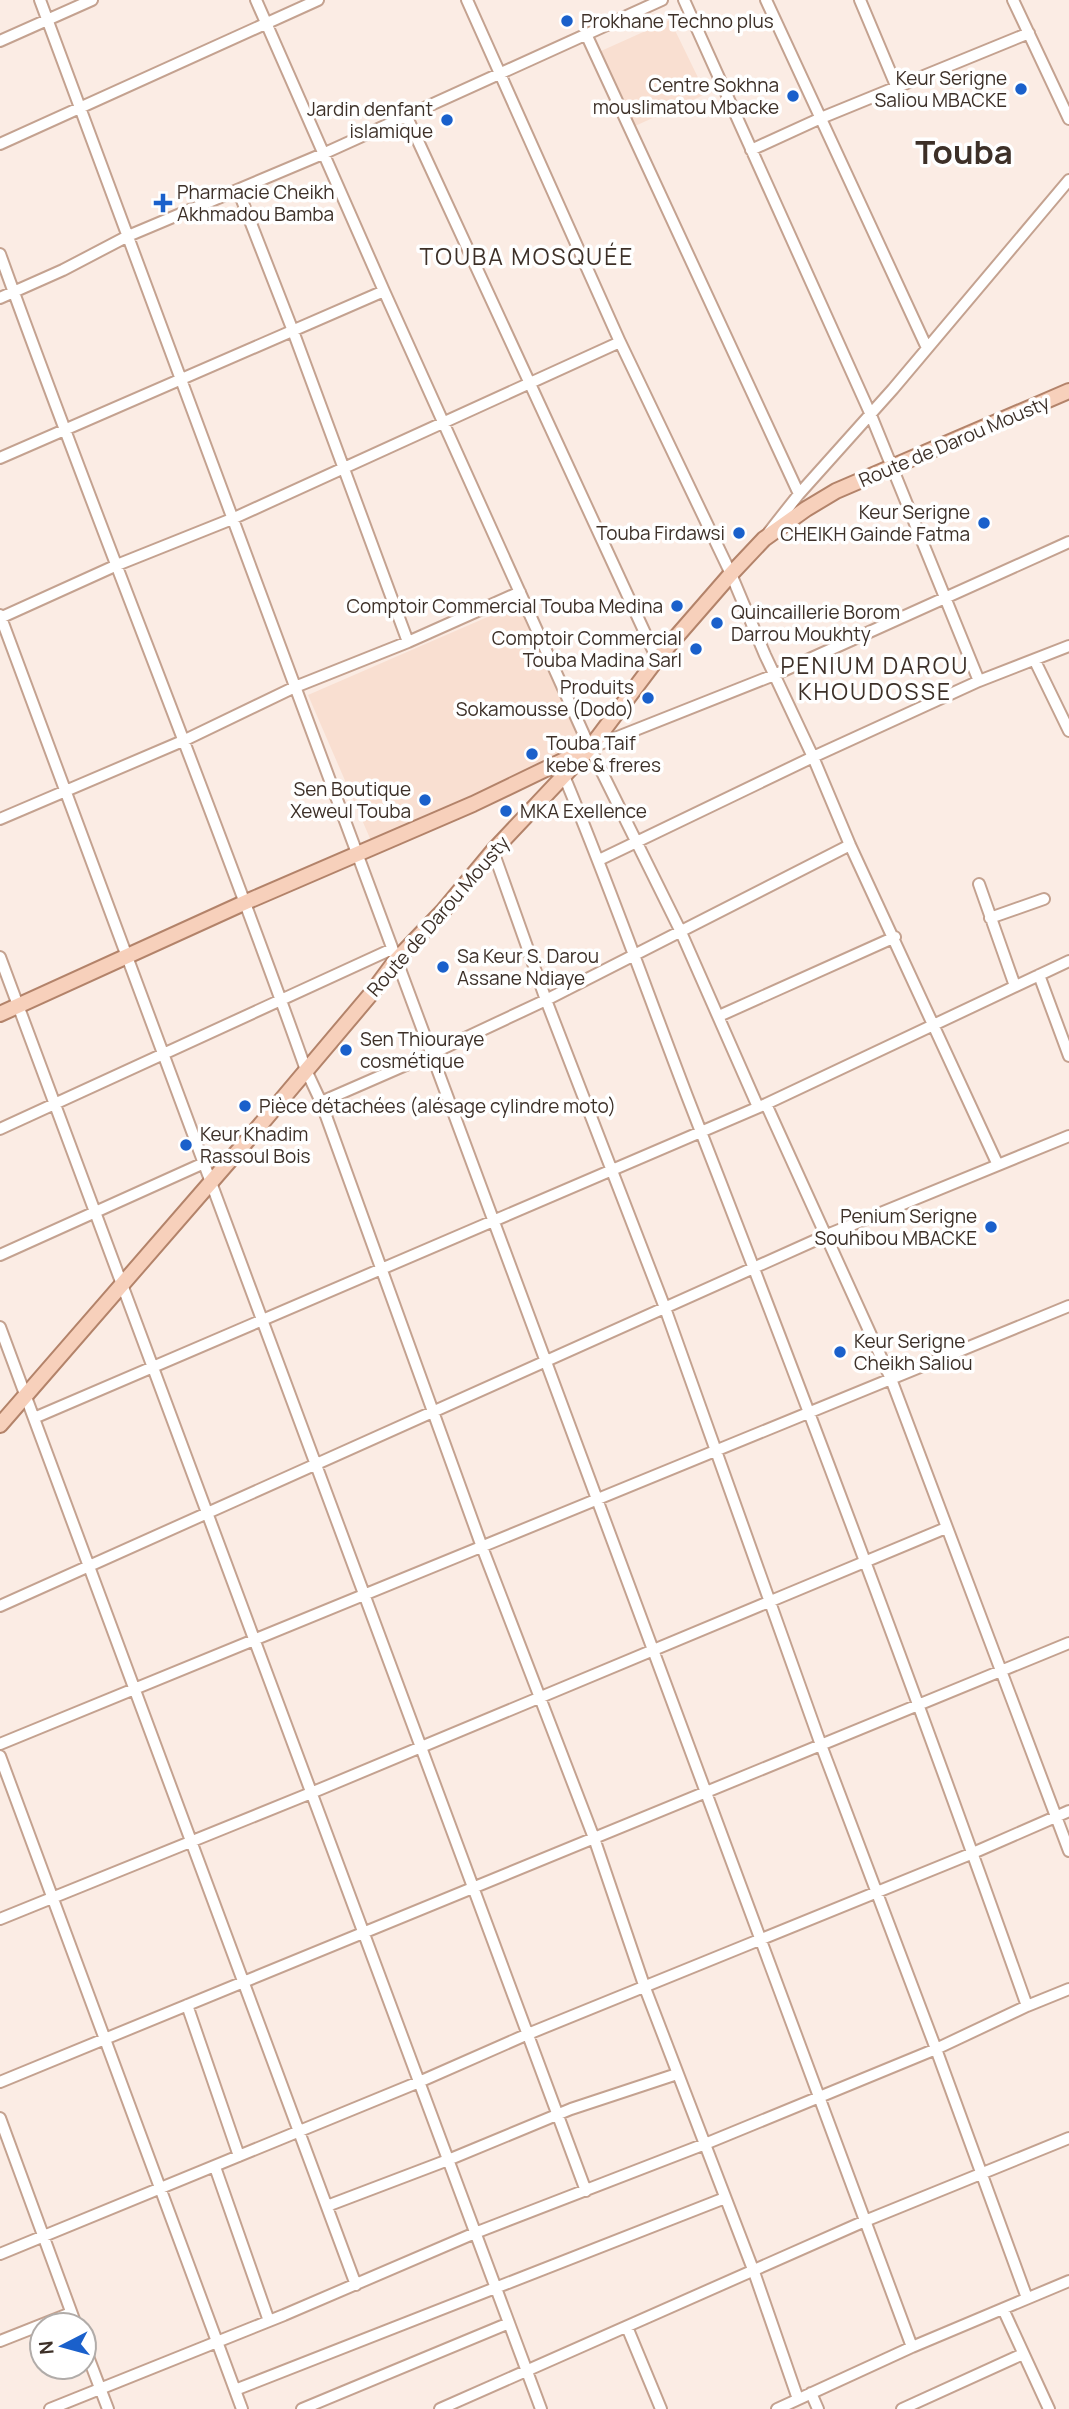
<svg xmlns="http://www.w3.org/2000/svg" width="1069" height="2409" font-family="Manrope,sans-serif">
  <style>
    .built { fill: #f9dfd1 }
    .lines { fill: none; stroke-linecap: round; stroke-linejoin: round }
    .minor-casing { stroke: #c4a290; stroke-width: 14 }
    .major-casing { stroke: #b3836a; stroke-width: 18 }
    .minor { stroke: #fff; stroke-width: 10 }
    .major { stroke: #f7d0bb; stroke-width: 14 }
    .poi-dot { fill: #1a60cb; stroke: #fff; stroke-width: 2.5 }
    .labels { text-anchor: middle; stroke-width: 7; stroke-linejoin: round; paint-order: stroke }
    .poi-label { font-size: 19px; fill: #3d3028; stroke: #fff; text-anchor: start }
    .street-label { font-size: 19px; fill: #3d3028; stroke: #fff }
    .quarter-label { font-size: 23px; letter-spacing: 2px; fill: #3d3028; stroke: #fff }
    .town-label { font-size: 33px; font-weight: bold; fill: #3d3028; stroke: #fff }
  </style>
  <rect width="100%" height="100%" fill="#fbece4"/>
  <path class="built" d="M670,20l36,74 -71,32 -34,-75z
    M522,602l64,148 -214,93 -64,-148z"/>
  <g class="lines">
    <defs>
      <path id="minor" d="M40,0l872,2347
        M256,0l128,291 206,457 90,182 78,177
        M467,0l153,342 111,232 34,81 48,102 37,88 147,318
        M684,0l186,413 109,268
        M766,0l161,348
        M860,0l37,88
        M1013,0l56,119
        M586,34l213,460
        M0,41l92,-41
        M406,115l251,544
        M0,144l318,-144
        M751,150l70,-32 208,-85
        M238,190l55,141 115,311
        M0,254c98,273 209,542 306,816l15,32 161,445 112,291 51,150 109,284 44,127
        M0,298l63,-28 65,-34 197,-83 337,-153
        M0,458l384,-167
        M769,532l30,-38 94,-105 176,-209
        M0,615l586,1576
        M0,618l117,-53 115,-46 388,-177
        M1035,661l34,70
        M590,748l184,-73 295,-133
        M564,776c44,105 82,213 123,320 118,302 232,605 340,910
        M0,819l185,-79 110,-53 113,-45 112,-50
        M493,851l53,149 119,308 156,437 115,304 91,249
        M599,860l214,-103 166,-76 90,-35
        M979,884l36,102
        M990,918l54,-19
        M0,957l541,1452
        M1039,975l30,81
        M719,1016l176,-79
        M321,1102l110,-48 115,-54 304,-155
        M766,1104l125,275 178,472
        M0,1129l392,-180
        M0,1255l204,-92
        M0,1327l356,958
        M34,1418l732,-314 303,-143
        M0,1606l827,-371 242,-99
        M0,1744l1069,-438
        M0,1756l242,653
        M0,1919l311,-126 635,-265
        M187,2005l52,151
        M0,2082l1069,-439
        M0,2118l76,207
        M215,2167l54,154
        M327,2206l121,-46 123,-51 106,-35
        M0,2254l419,-172 109,-48 445,-181 96,-42
        M1003,2309l46,100
        M627,2327l34,82
        M0,2341l71,-28
        M84,2346l24,63
        M235,2390l490,-192
        M811,2393l7,16
        M50,2409l234,-94 191,-82 230,-89 231,-95 91,-43 42,-17
        M302,2409l207,-86
        M440,2409l425,-188 204,-83
        M777,2409l135,-62 157,-66
        M902,2409l121,-55"/>
      <path id="major" d="M0,1014l246,-112 227,-98 110,-53
        M0,1425l245,-282 125,-148 26,-35 47,-49 50,-60 97,-103 67,-89 74,-85 33,-35 42,-30 30,-18 233,-100"/>
    </defs>
    <use href="#minor" class="minor-casing"/>
    <use href="#major" class="major-casing"/>
    <use href="#minor" class="minor"/>
    <use href="#major" class="major"/>
  </g>
  <g class="poi-dot">
    <circle cx="567" cy="21" r="7"/>
    <circle cx="1021" cy="89" r="7"/>
    <circle cx="793" cy="96" r="7"/>
    <circle cx="447" cy="120" r="7"/>
    <path d="M159.5 192.5h7v7h7v7h-7v7h-7v-7h-7v-7h7z"/>
    <circle cx="984" cy="523" r="7"/>
    <circle cx="739" cy="533" r="7"/>
    <circle cx="677" cy="606" r="7"/>
    <circle cx="717" cy="623" r="7"/>
    <circle cx="696" cy="649" r="7"/>
    <circle cx="648" cy="698" r="7"/>
    <circle cx="532" cy="754" r="7"/>
    <circle cx="425" cy="800" r="7"/>
    <circle cx="506" cy="811" r="7"/>
    <circle cx="443" cy="967" r="7"/>
    <circle cx="346" cy="1050" r="7"/>
    <circle cx="245" cy="1106" r="7"/>
    <circle cx="186" cy="1145" r="7"/>
    <circle cx="991" cy="1227" r="7"/>
    <circle cx="840" cy="1352" r="7"/>
  </g>
  <g class="labels">
    <g class="poi-label">
      <text x="581" y="28">Prokhane Techno plus</text>
      <text x="1007" y="85" text-anchor="end">Keur Serigne<tspan x="1007" dy="22">Saliou MBACKE</tspan></text>
      <text x="779" y="92" text-anchor="end">Centre Sokhna<tspan x="779" dy="22">mouslimatou Mbacke</tspan></text>
      <text x="433" y="116" text-anchor="end">Jardin denfant<tspan x="433" dy="22">islamique</tspan></text>
      <text x="177" y="199">Pharmacie Cheikh<tspan x="177" dy="22">Akhmadou Bamba</tspan></text>
      <text x="970" y="519" text-anchor="end">Keur Serigne<tspan x="970" dy="22">CHEIKH Gainde Fatma</tspan></text>
      <text x="725" y="540" text-anchor="end">Touba Firdawsi</text>
      <text x="663" y="613" text-anchor="end">Comptoir Commercial Touba Medina</text>
      <text x="731" y="619">Quincaillerie Borom<tspan x="731" dy="22">Darrou Moukhty</tspan></text>
      <text x="682" y="645" text-anchor="end">Comptoir Commercial<tspan x="682" dy="22">Touba Madina Sarl</tspan></text>
      <text x="634" y="694" text-anchor="end">Produits<tspan x="634" dy="22">Sokamousse (Dodo)</tspan></text>
      <text x="546" y="750">Touba Taif<tspan x="546" dy="22">kebe &amp; freres</tspan></text>
      <text x="411" y="796" text-anchor="end">Sen Boutique<tspan x="411" dy="22">Xeweul Touba</tspan></text>
      <text x="520" y="818">MKA Exellence</text>
      <text x="457" y="963">Sa Keur S. Darou<tspan x="457" dy="22">Assane Ndiaye</tspan></text>
      <text x="360" y="1046">Sen Thiouraye<tspan x="360" dy="22">cosmétique</tspan></text>
      <text x="259" y="1113">Pièce détachées (alésage cylindre moto)</text>
      <text x="200" y="1141">Keur Khadim<tspan x="200" dy="22">Rassoul Bois</tspan></text>
      <text x="977" y="1223" text-anchor="end">Penium Serigne<tspan x="977" dy="22">Souhibou MBACKE</tspan></text>
      <text x="854" y="1348">Keur Serigne<tspan x="854" dy="22">Cheikh Saliou</tspan></text>
    </g>
    <g class="street-label">
      <text transform="translate(954 441) rotate(-23)" y="7">Route de Darou Mousty</text>
      <text transform="translate(438 916) rotate(-49)" y="7">Route de Darou Mousty</text>
    </g>
    <g class="quarter-label">
      <text x="527" y="265">TOUBA MOSQUÉE</text>
      <text x="875" y="674">PENIUM DAROU<tspan x="875" dy="26">KHOUDOSSE</tspan></text>
    </g>
    <g class="town-label">
      <text x="964" y="164">Touba</text>
    </g>
  </g>
  <g transform="translate(63 2346) rotate(264)"><circle r="33" fill="#ffffff" stroke="#b1aca9" stroke-width="2"/>
  <path d="M0-5L12 26L0 18L-12 26Z" fill="#1a60cb"/>
  <text y="-10" font-size="19" font-weight="bold" text-anchor="middle" fill="#3d3028">N</text>
  </g>
</svg>
